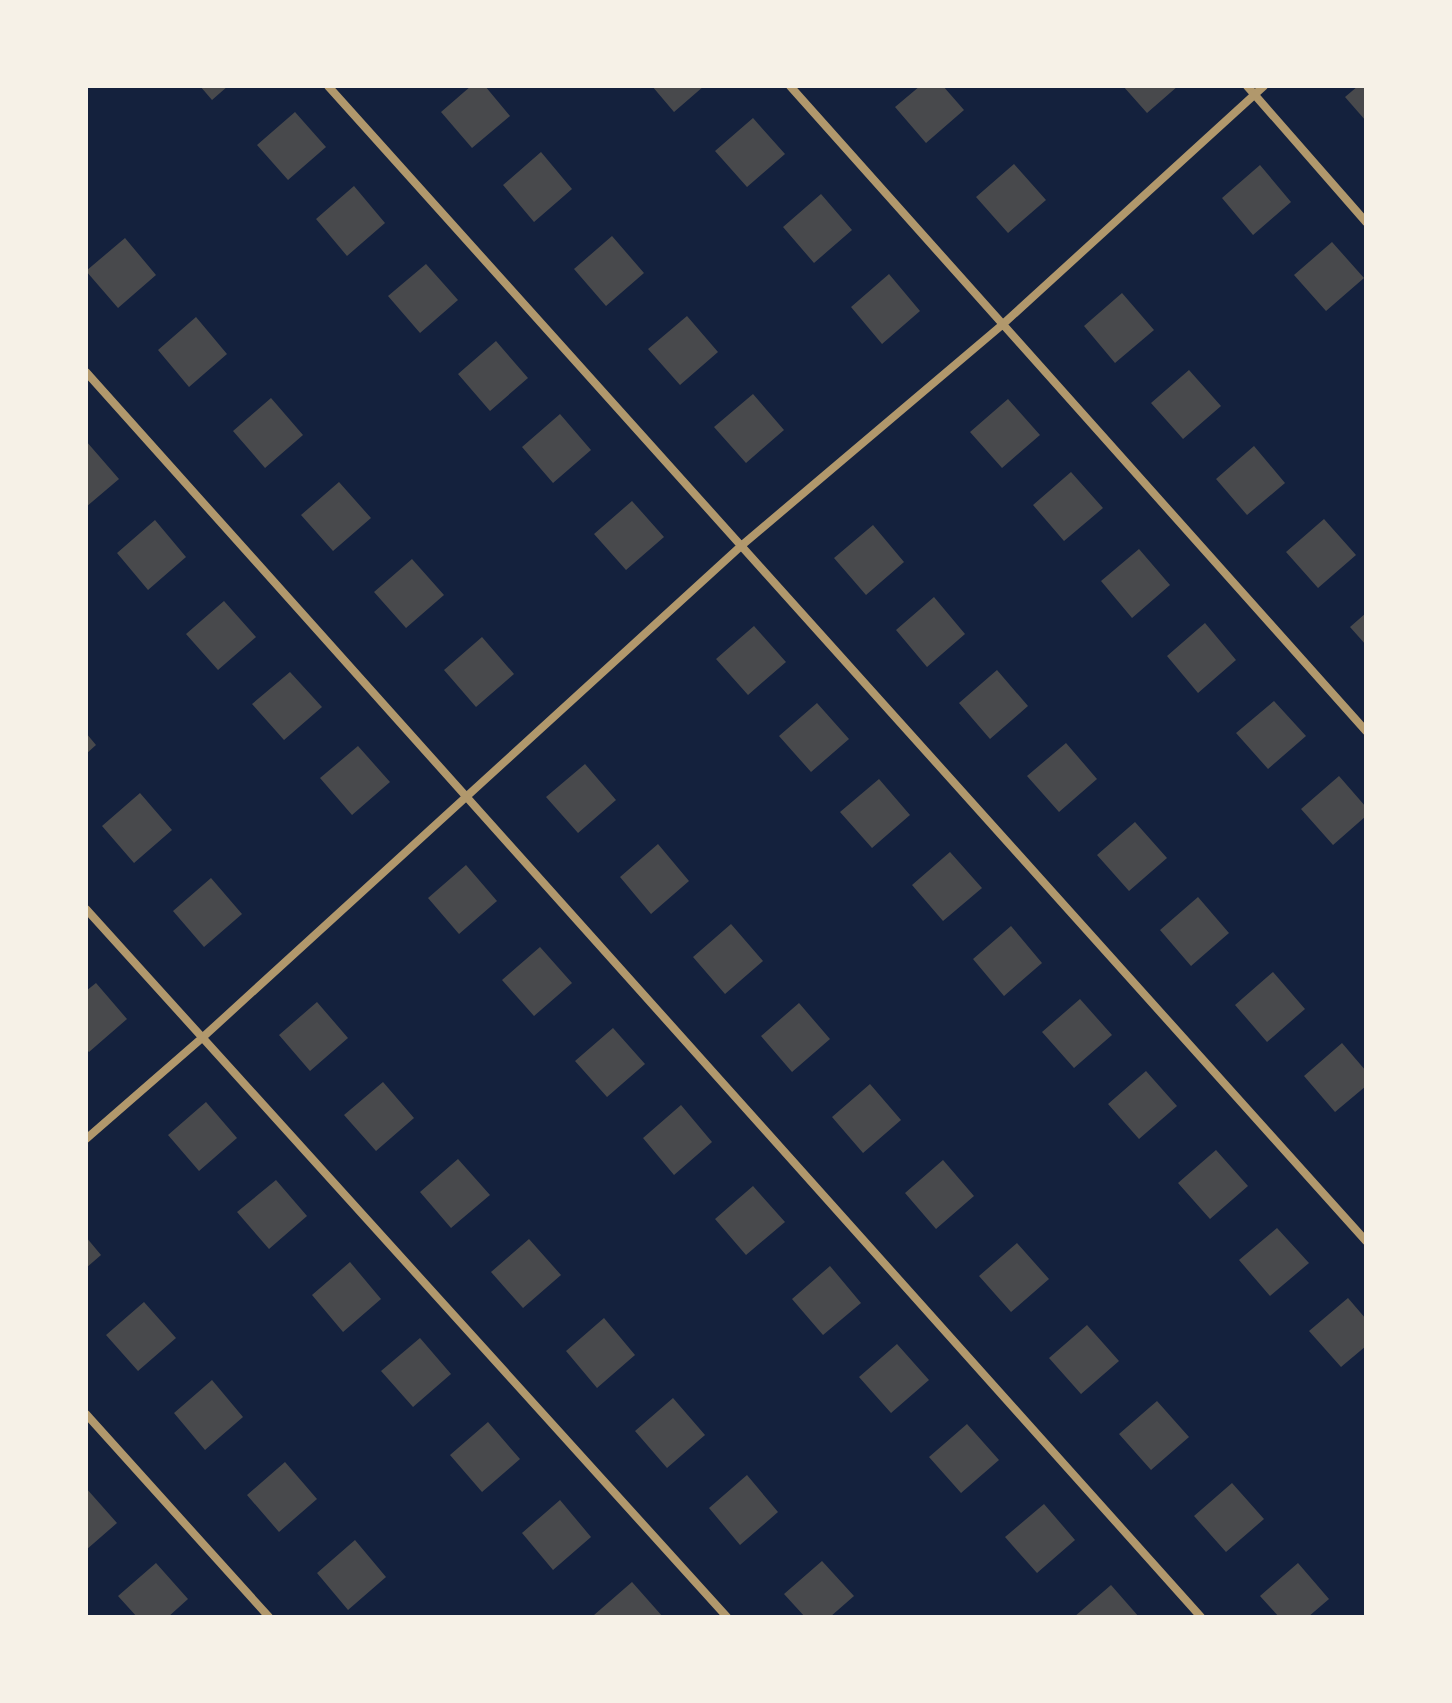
<svg xmlns="http://www.w3.org/2000/svg" width="1452" height="1703" font-family="'IBM Plex Sans',sans-serif">
  <style>
    .building { fill: #48494c }
    .lines { fill: none; stroke-linecap: round; stroke-linejoin: round }
    .minor { stroke: #b1986c; stroke-width: 8 }
  </style>
  <rect width="100%" height="100%" fill="#14213d"/>
  <path class="building" d="M200,86h28l-16,14z
    M471,86h14l25,30 -38,32 -31,-36z
    M652,86h52l-30,26z
    M920,86h23l21,24 -38,33 -31,-36z
    M1123,86h55l-31,27z
    M1358,86h8v35l-21,-24z
    M295,112l31,35 -38,33 -31,-35z
    M753,118l32,36 -38,33 -32,-36z
    M541,152l31,37 -38,33 -31,-37z
    M1014,164l32,36 -38,33 -32,-36z
    M1260,165l31,37 -38,33 -31,-37z
    M354,186l31,37 -38,33 -31,-37z
    M821,194l31,36 -38,33 -31,-36z
    M612,236l32,37 -38,33 -32,-37z
    M125,238l31,37 -38,33 -32,-37z
    M1332,242l32,36 -38,33 -32,-36z
    M426,264l32,36 -38,33 -32,-37z
    M889,274l31,37 -38,33 -31,-37z
    M1122,293l32,37 -39,33 -31,-37z
    M687,316l31,36 -38,33 -32,-36z
    M196,317l31,37 -38,33 -31,-37z
    M496,341l32,37 -38,33 -32,-37z
    M1189,370l32,36 -38,33 -32,-36z
    M753,394l31,36 -38,33 -32,-36z
    M271,398l32,37 -38,33 -32,-37z
    M1008,399l32,36 -38,33 -32,-36z
    M560,414l31,36 -38,33 -31,-36z
    M86,441l33,38 -33,28z
    M1254,446l31,37 -38,32 -31,-36z
    M1071,472l32,36 -39,33 -31,-36z
    M339,482l32,36 -38,33 -32,-36z
    M632,501l32,36 -38,33 -32,-36z
    M1324,519l32,36 -38,33 -32,-36z
    M155,520l31,37 -38,33 -31,-37z
    M873,525l31,37 -38,33 -32,-37z
    M1139,549l31,36 -38,33 -31,-37z
    M412,559l32,36 -38,33 -32,-36z
    M934,597l31,37 -38,33 -31,-37z
    M224,601l32,36 -38,33 -32,-36z
    M1366,613v32l-16,-18z
    M1205,623l31,37 -38,33 -31,-37z
    M754,626l32,36 -38,33 -32,-36z
    M482,637l32,37 -38,33 -32,-37z
    M997,670l31,36 -38,33 -31,-36z
    M290,672l32,35 -38,33 -32,-36z
    M1274,701l32,35 -38,33 -32,-36z
    M817,703l32,36 -38,33 -32,-36z
    M86,733l10,12 -10,9z
    M1066,743l31,36 -38,33 -32,-36z
    M358,746l32,36 -38,33 -32,-37z
    M585,764l31,36 -38,33 -32,-36z
    M1339,776l27,31v9l-33,29 -32,-36z
    M879,779l31,36 -38,33 -32,-36z
    M140,793l32,37 -38,33 -32,-37z
    M1135,822l32,36 -38,33 -32,-36z
    M658,844l31,37 -38,33 -31,-37z
    M950,852l32,36 -39,33 -31,-36z
    M466,865l31,36 -38,33 -31,-36z
    M211,878l31,36 -38,33 -31,-36z
    M1198,897l31,36 -38,33 -31,-36z
    M731,924l32,37 -38,33 -32,-37z
    M1011,926l31,37 -38,33 -31,-37z
    M540,947l32,36 -38,33 -32,-36z
    M1273,972l32,37 -38,33 -32,-37z
    M96,983l31,36 -38,33 -3,-3v-58z
    M1080,999l32,36 -38,33 -32,-36z
    M317,1002l31,36 -38,33 -31,-36z
    M799,1003l31,36 -38,33 -31,-36z
    M613,1028l32,36 -38,33 -32,-36z
    M1342,1043l24,28v15l-31,26 -31,-36z
    M1146,1071l31,35 -38,33 -31,-35z
    M383,1082l31,36 -38,33 -32,-36z
    M870,1084l31,36 -38,33 -31,-36z
    M206,1102l31,36 -38,33 -31,-36z
    M681,1105l31,37 -38,33 -31,-37z
    M1216,1150l32,36 -38,33 -32,-36z
    M458,1159l32,36 -39,33 -31,-36z
    M943,1160l31,36 -38,33 -31,-36z
    M276,1180l31,36 -38,33 -32,-37z
    M753,1186l32,36 -39,33 -31,-36z
    M1277,1228l32,35 -39,33 -31,-36z
    M86,1237l15,18 -15,13z
    M529,1239l32,36 -38,33 -32,-36z
    M1017,1243l32,36 -38,33 -32,-36z
    M350,1262l31,37 -38,33 -31,-37z
    M830,1266l31,37 -38,32 -31,-36z
    M1348,1298l18,21v27l-25,21 -32,-36z
    M144,1302l32,36 -38,33 -32,-36z
    M604,1318l31,37 -38,33 -31,-37z
    M1087,1325l32,36 -38,33 -32,-36z
    M420,1338l31,36 -38,33 -32,-36z
    M897,1344l32,36 -38,33 -32,-36z
    M212,1380l31,37 -38,33 -31,-37z
    M673,1398l32,37 -38,33 -32,-37z
    M1157,1401l32,36 -38,33 -32,-36z
    M488,1422l32,37 -38,33 -32,-37z
    M967,1424l32,36 -38,33 -32,-36z
    M285,1462l32,37 -38,33 -32,-37z
    M747,1475l31,37 -38,33 -31,-37z
    M1232,1483l32,36 -38,33 -32,-36z
    M86,1488l31,35 -31,27z
    M560,1500l31,37 -38,33 -31,-37z
    M1044,1504l31,36 -38,33 -32,-36z
    M355,1540l31,37 -38,33 -31,-37z
    M822,1561l32,35 -24,21h-25l-21,-23z
    M156,1563l32,36 -20,18h-31l-19,-21z
    M1298,1563l31,36 -21,18h-29l-19,-21z
    M632,1582l31,35h-67l-2,-2z
    M1111,1585l28,32h-65z"/>
  <g class="lines">
    <path class="minor" d="M328,86l1038,1155
      M790,86l576,645
      M1247,86l119,136
      M86,372l1115,1245
      M86,909l641,708
      M86,1139l116,-101 539,-492 261,-221 262,-239
      M86,1414l183,203"/>
  </g>
  <rect width="1452" height="1703" fill="none" stroke="#f6f1e7" stroke-width="176"/>
</svg>
